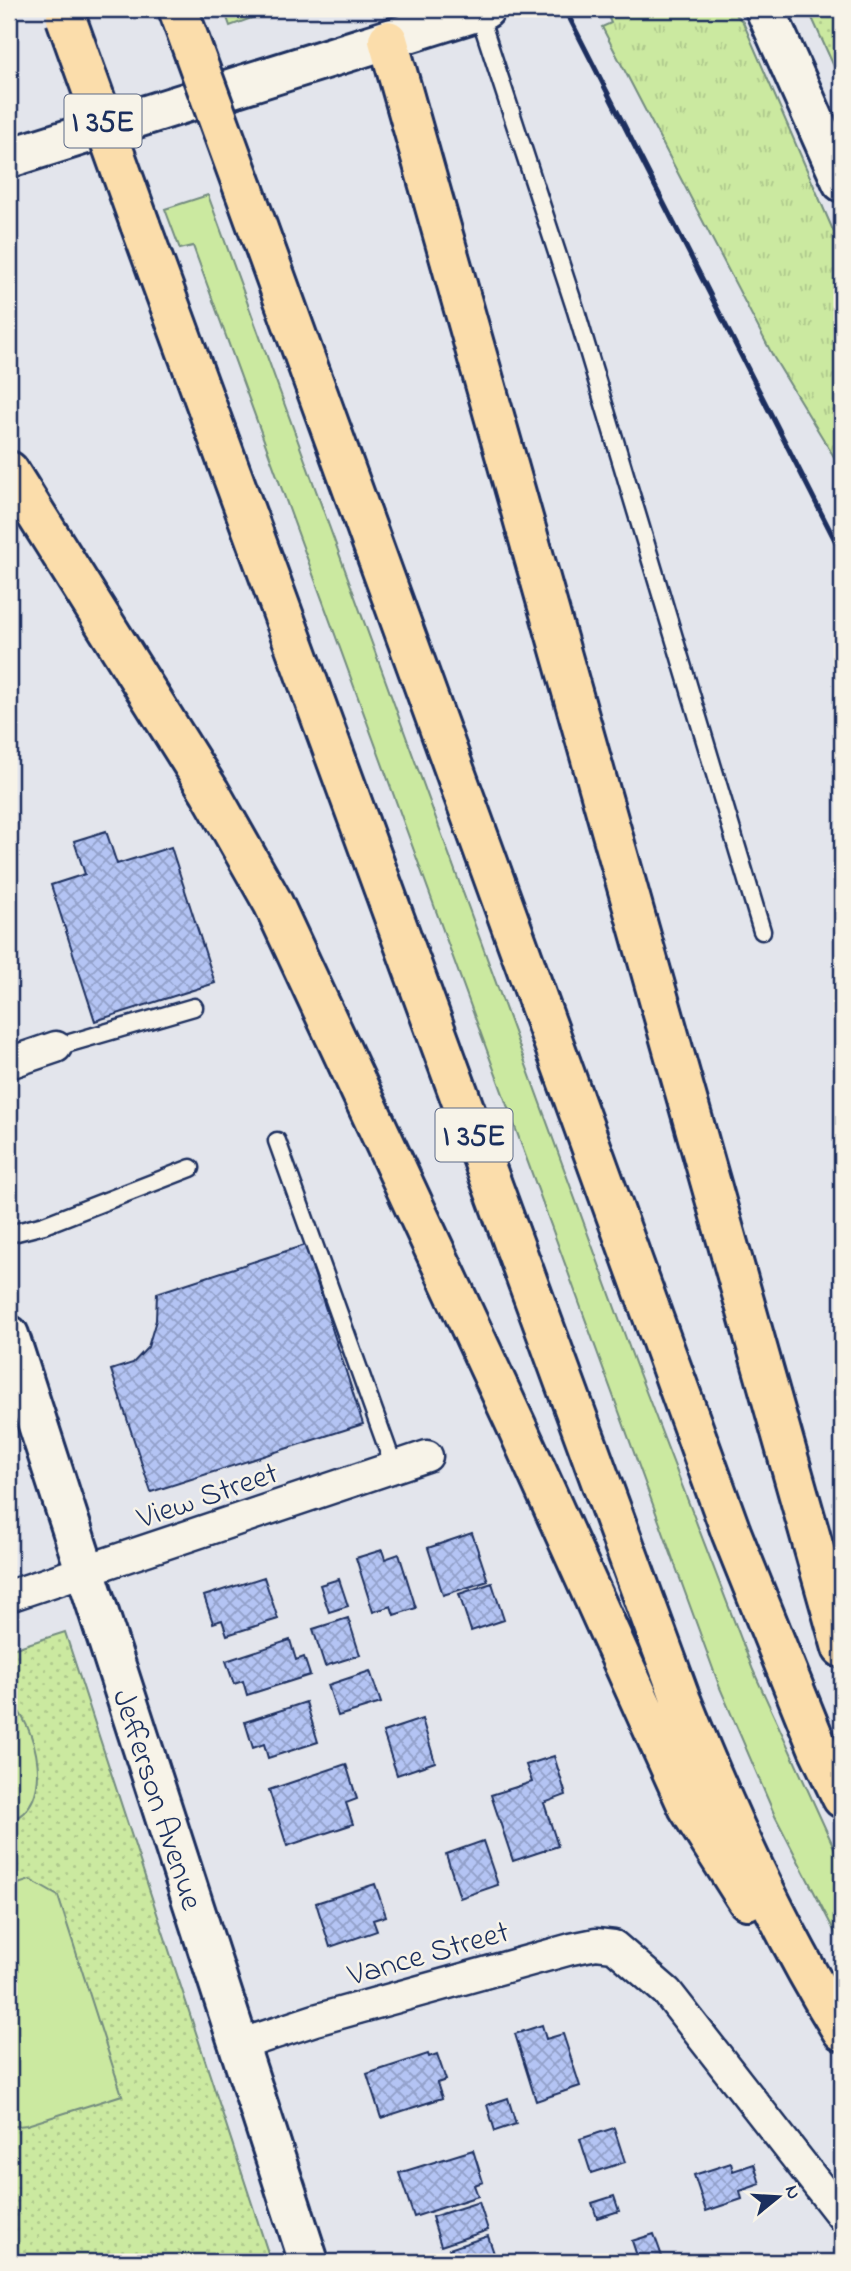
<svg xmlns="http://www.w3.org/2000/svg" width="851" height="2271" font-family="'Indie Flower',sans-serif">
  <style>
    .grass { fill: url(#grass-tufts); stroke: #738c7f; stroke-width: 2 }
    .forest { fill: url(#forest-firs); stroke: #738c7f; stroke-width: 2 }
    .park { fill: url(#park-dots); stroke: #738c7f; stroke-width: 2 }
    .garden { fill: #cbe9a0; stroke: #738c7f; stroke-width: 2 }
    .building { fill: url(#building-cross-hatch); stroke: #1b2f5e; stroke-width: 2 }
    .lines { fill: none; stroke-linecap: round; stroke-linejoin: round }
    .lane-casing { stroke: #1b2f5e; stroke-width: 21 }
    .street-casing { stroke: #1b2f5e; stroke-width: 35 }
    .secondary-casing { stroke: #1b2f5e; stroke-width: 44 }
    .highway-casing { stroke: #1b2f5e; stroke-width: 44 }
    .lane { stroke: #f7f3e8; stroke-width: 16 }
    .street { stroke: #f7f3e8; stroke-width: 30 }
    .secondary { stroke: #f7f3e8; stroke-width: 38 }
    .highway { stroke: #fbddab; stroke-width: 38 }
    .rail { stroke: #1b2f5e; stroke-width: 5 }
    .highway-bridge-casing { stroke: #1b2f5e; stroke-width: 44; stroke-linecap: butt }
    .highway-bridge { stroke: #fbddab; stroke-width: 38 }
    .labels { text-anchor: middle; stroke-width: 5; stroke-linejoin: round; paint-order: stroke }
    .shield { fill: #f7f3e8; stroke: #5d6a87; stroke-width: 2 }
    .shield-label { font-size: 30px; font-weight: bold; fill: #1b2f5e }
    .street-label { font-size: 32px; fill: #1b2f5e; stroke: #f7f3e8 }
  </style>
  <defs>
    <pattern id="grass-tufts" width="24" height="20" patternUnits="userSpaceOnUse" patternTransform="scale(1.75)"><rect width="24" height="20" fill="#cbe9a0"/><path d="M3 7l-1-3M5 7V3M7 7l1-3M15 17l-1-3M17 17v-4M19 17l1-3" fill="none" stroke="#aec88c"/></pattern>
    <pattern id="forest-firs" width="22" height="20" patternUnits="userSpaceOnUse" patternTransform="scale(1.75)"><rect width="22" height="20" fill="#cbe9a0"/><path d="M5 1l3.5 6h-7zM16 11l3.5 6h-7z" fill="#aec88c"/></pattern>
    <pattern id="park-dots" width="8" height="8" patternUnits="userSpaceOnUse" patternTransform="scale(1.75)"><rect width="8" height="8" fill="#cbe9a0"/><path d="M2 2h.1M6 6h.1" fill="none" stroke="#aec88c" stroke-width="1.8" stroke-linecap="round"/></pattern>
    <pattern id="building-cross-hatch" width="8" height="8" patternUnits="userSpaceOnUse" patternTransform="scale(1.75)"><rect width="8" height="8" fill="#b4c4f4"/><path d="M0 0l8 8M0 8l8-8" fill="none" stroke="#92a0c9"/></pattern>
  </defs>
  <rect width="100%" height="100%" fill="#e3e5ec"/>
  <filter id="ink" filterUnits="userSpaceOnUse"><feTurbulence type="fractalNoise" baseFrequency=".0143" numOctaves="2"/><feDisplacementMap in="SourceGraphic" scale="14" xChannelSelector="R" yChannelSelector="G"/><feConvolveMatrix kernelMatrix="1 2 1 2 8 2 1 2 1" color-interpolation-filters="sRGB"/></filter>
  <g filter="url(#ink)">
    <path class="grass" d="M605,9h125l13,13 99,229v219l-68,-112 -172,-331 9,-4z"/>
    <path class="forest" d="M224,9h52l-46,17z"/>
    <path class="park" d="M808,9h34v75z
      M65,1632l206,630h-262v-612z"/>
    <path class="garden" d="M208,195l427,1168 118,307 89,195v81l-67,-130 -55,-128 -527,-1442 -13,3 -15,-40z
      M9,1700c28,25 48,105 0,121z
      M30,1880l28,16 64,199 -95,30 -18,2v-240z"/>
    <path class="building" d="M106,831l11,33 54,-17 44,136 -120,38 -44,-136 34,-11 -11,-33z
      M305,1245l58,179 -212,68 -40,-122 22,-7 15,-16 8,-27 1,-27z
      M472,1533l16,48 -45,14 -15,-47z
      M382,1550l3,9 14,-5 17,54 -22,7 -3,-9 -18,6 -17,-54z
      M264,1577l14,42 -51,16 -5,-15 -9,3 -9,-27z
      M339,1579l9,27 -19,6 -9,-27z
      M492,1583l12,37 -33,11 -12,-37z
      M348,1618l12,37 -35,11 -12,-37z
      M290,1640l6,20 8,-3 6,18 -63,20 -4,-14 -9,3 -8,-23z
      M370,1671l11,32 -43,13 -10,-31z
      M306,1702l12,40 -50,16 -4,-14 -11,4 -8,-26z
      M422,1719l13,43 -38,13 -14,-43z
      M554,1756l12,39 -22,8 14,43 -45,15 -22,-66 41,-13 -6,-17z
      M346,1764l11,35 -11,4 7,21 -66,22 -18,-56z
      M483,1841l15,44 -38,13 -14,-44z
      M375,1884l11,32 -13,4 4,11 -47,16 -14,-44z
      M542,2025l4,14 17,-5 17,52 -44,15 -21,-67z
      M428,2054l1,3 8,-3 9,26 -9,3 5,15 -61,20 -14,-44z
      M508,2098l8,26 -21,7 -8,-26z
      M614,2128l11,34 -34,11 -11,-34z
      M473,2150l10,32 -9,3 4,11 -64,21 -15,-44z
      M731,2163l2,8 21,-7 6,20 -20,7 2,8 -36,12 -12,-36z
      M614,2196l5,15 -22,7 -5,-15z
      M479,2202l9,28 -47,16 -9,-29z
      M654,2234l10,28h-25l-7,-21z
      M488,2236l9,26h-43l-5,-13z"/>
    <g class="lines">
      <defs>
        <path id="lane" d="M478,11l98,300 186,620
          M56,1047l138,-40
          M277,1141l117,326
          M9,1234l35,-9 147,-57"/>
        <path id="street" d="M9,1063l47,-16
          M9,1596l418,-140
          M239,2045l76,-25 256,-71 25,-5 18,2 53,46 175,224"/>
        <path id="secondary" d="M765,9l77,173
          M9,158l476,-149
          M9,1335l300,927"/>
        <path id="highway" d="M388,40l454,1608
          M244,190l487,1342 87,216 24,50
          M140,224l541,1476c46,114 96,226 161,331
          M9,471l201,321 63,111 243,522 172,382 59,93"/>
      </defs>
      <use href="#lane" class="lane-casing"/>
      <use href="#street" class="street-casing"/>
      <use href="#secondary" class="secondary-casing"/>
      <use href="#highway" class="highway-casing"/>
      <use href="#lane" class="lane"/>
      <use href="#street" class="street"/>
      <use href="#secondary" class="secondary"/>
      <use href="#highway" class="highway"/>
      <path class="rail" d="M565,9l277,545"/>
      <defs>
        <path id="highway-bridge" d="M178,9l66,181
          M66,18l74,206"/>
      </defs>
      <use href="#highway-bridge" class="highway-bridge-casing"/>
      <use href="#highway-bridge" class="highway-bridge"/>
    </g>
  </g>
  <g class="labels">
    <g class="shield">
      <rect x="64.5" y="94.5" width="77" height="53" rx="5"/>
      <rect x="435.5" y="1108.5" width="77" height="53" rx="5"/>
    </g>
    <g class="shield-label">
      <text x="103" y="131">I 35E</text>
      <text x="474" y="1145">I 35E</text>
    </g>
    <g class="street-label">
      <text transform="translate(207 1494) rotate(-19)" y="11">View Street</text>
      <text transform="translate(159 1799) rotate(72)" y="11">Jefferson Avenue</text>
      <text transform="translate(428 1952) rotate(-16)" y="11">Vance Street</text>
    </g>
  </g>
  <rect width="851" height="2271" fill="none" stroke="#f7f3e8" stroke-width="35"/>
  <rect x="18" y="18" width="816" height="2236" fill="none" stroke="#1b2f5e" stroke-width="2.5" filter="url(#ink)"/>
  <g transform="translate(778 2197) rotate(72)" stroke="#f7f3e8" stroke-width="5" paint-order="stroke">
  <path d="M0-5L12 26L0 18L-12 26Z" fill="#1b2f5e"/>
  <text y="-10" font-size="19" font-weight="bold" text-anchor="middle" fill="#1b2f5e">N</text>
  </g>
</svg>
